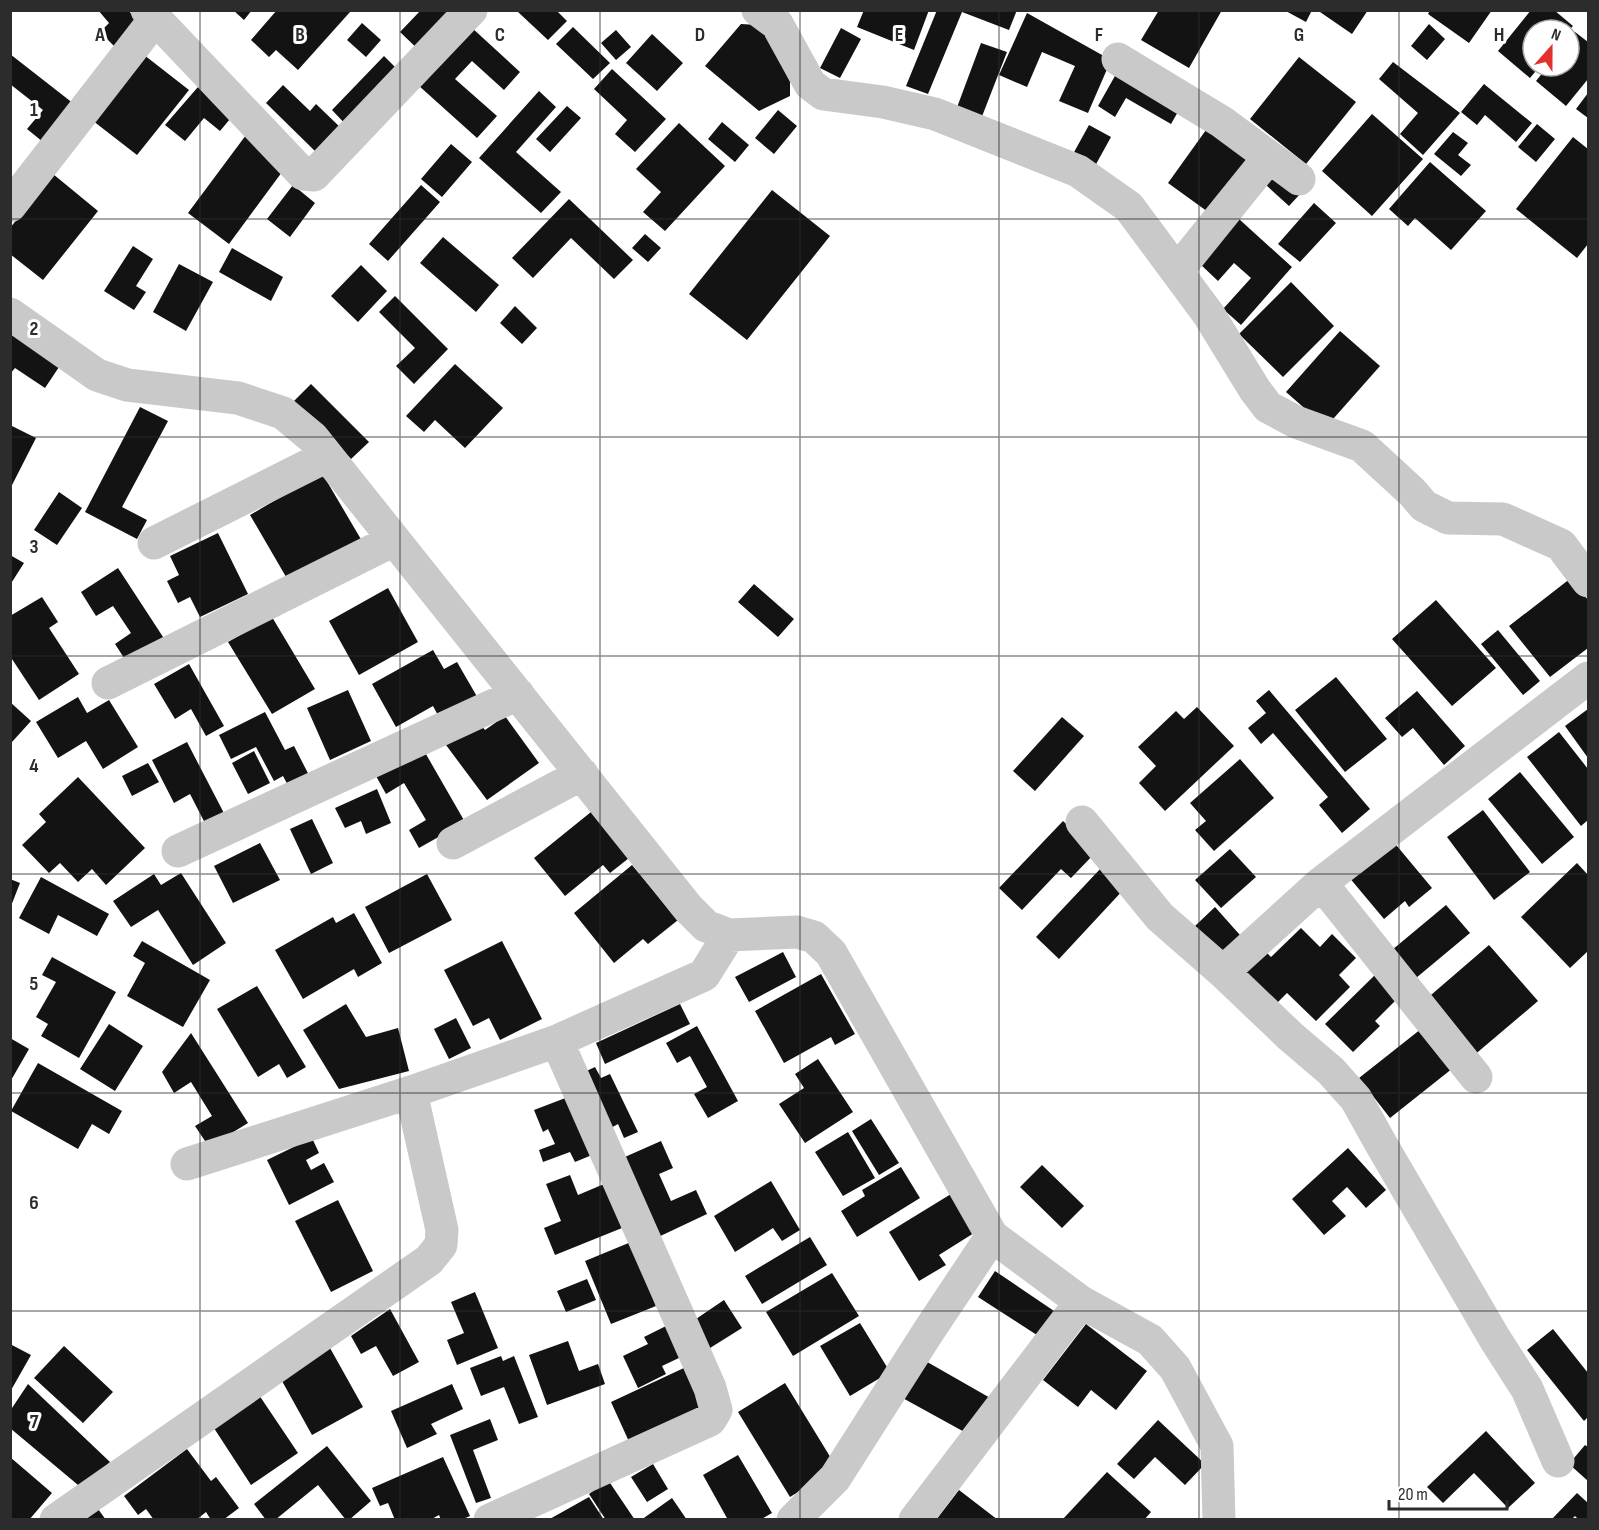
<svg xmlns="http://www.w3.org/2000/svg" width="1599" height="1530" font-family="'Sofia Sans Condensed',sans-serif">
  <style>
    .building { fill: #131313 }
    .lines { fill: none; stroke-linecap: round; stroke-linejoin: round }
    .minor { stroke: #c9c9c9; stroke-width: 33 }
    .grid { fill: none; stroke: #2c2c2c; stroke-width: 1.5; stroke-opacity: 0.55 }
    .grid-label { font-size: 20px; text-anchor: middle; font-weight: bold; fill: #2c2c2c; stroke: #fff; stroke-width: 6; stroke-linejoin: round; paint-order: stroke }
  </style>
  <rect width="100%" height="100%" fill="#fff"/>
  <path class="building" d="M98,10h30l13,15 -25,23 -16,-16 9,-9z
    M233,10h19l-8,10z
    M277,10h72l1,2 -52,58 -22,-20 -7,7 -18,-17z
    M421,10h41l-38,45 -24,-23z
    M519,10h37l11,11 -19,19 -30,-28z
    M864,10h65l-15,40 -57,-23z
    M937,10h80l-8,20 -47,-18 -34,82 -22,-8z
    M1159,10h63l-33,58 -48,-28z
    M1284,10h28l-6,12z
    M1321,10h47l-16,24 -32,-22z
    M1430,10h62l-23,33 -41,-29z
    M1531,10h23l19,16 -4,4h-36v36h7l-10,12 -32,-27z
    M1027,13l84,47 -23,53 -29,-12 16,-35 -33,-14 -15,35 -28,-12z
    M362,23l19,17 -15,17 -19,-17z
    M741,24l17,1 15,7 17,49v15l-31,15 -54,-45z
    M1429,24l16,15 -18,21 -16,-14z
    M471,27l49,45 -16,18 -32,-29 -17,18 42,37 -20,22 -59,-53z
    M573,27l37,36 -17,16 -37,-35z
    M841,28l20,11 -21,39 -20,-10z
    M616,30l15,17 -15,13 -15,-17z
    M1575,32l13,10v37l-22,27 -30,-25 12,-15h21v-26z
    M652,34l31,29 -26,28 -31,-28z
    M981,43l26,9 -26,67 -25,-9z
    M139,51l50,39 -52,65 -49,-38z
    M10,54l64,50 -31,38 -16,-13 16,-19 -33,-26z
    M384,56l18,18 -53,54 -17,-18z
    M1299,57l57,45 -50,62 -56,-45z
    M1393,62l67,51 -37,42 -23,-21 18,-21 -39,-34z
    M1120,67l63,36 -12,21 -45,-26 -11,19 -17,-11z
    M612,69l54,50 -31,33 -20,-18 12,-14 -33,-31z
    M204,80l31,33 -15,18 -16,-13 -19,23 -20,-16z
    M1484,84l48,39 -16,19 -31,-27 -8,10 -16,-13z
    M283,85l27,26 6,-7 26,25 -24,25 -52,-51z
    M539,91l17,16 -40,45 45,40 -20,21 -62,-55z
    M1588,93v25l-12,-9z
    M567,106l14,12 -31,34 -14,-13z
    M778,110l19,16 -23,28 -19,-16z
    M1372,114l51,45 -51,57 -50,-45z
    M722,122l27,23 -14,17 -27,-23z
    M679,123l46,43 -60,65 -22,-19 18,-20 -25,-23z
    M1211,123l47,34 -43,60 -47,-34z
    M1537,124l18,15 -19,23 -18,-15z
    M1089,125l22,12 -16,29 -22,-12z
    M249,131l36,37 -56,76 -41,-31z
    M1453,132l15,11 -10,12 13,10 -10,11 -27,-22z
    M1573,137l15,12v95l-11,14 -61,-49z
    M451,144l21,18 -30,35 -21,-18z
    M1430,162l56,49 -35,39 -36,-32 -7,8 -19,-17z
    M1277,173l24,20 -12,13 -23,-21z
    M53,174l45,37 -55,69 -33,-26v-26z
    M293,185l22,18 -25,34 -23,-18z
    M421,185l19,17 -52,59 -19,-17z
    M772,190l58,46 -83,104 -58,-46z
    M569,199l64,61 -19,19 -43,-41 -38,40 -21,-20z
    M1314,203l22,20 -36,39 -22,-18z
    M1239,219l53,48 -51,58 -18,-16 28,-31 -17,-15 -16,18 -19,-18z
    M645,234l16,14 -13,14 -16,-14z
    M443,237l56,48 -23,27 -56,-49z
    M133,246l20,13 -17,27 10,6 -12,18 -30,-19z
    M232,248l51,29 -12,24 -52,-29z
    M179,264l34,18 -27,49 -33,-19z
    M361,265l26,26 -29,31 -27,-26z
    M1291,282l43,44 -51,51 -44,-43z
    M395,296l53,53 -34,35 -18,-18 19,-18 -36,-36z
    M515,306l22,22 -15,16 -22,-21z
    M1340,331l40,35 -54,61 -40,-35z
    M14,333l47,31 -16,24 -30,-20 -5,6v-36z
    M455,364l48,44 -38,40 -30,-28 -11,12 -18,-16z
    M311,384l58,58 -18,17 -57,-58z
    M140,407l28,14 -46,86 25,13 -10,19 -52,-27z
    M12,426l24,12 -26,51v-60z
    M322,473l40,68 -73,41 -39,-67z
    M59,492l23,16 -25,37 -23,-15z
    M218,533l30,61 -48,23 -10,-20 -12,6 -11,-22 12,-6 -9,-19z
    M10,555l14,8 -14,22z
    M118,568l47,72 -37,24 -13,-20 16,-11 -18,-27 -17,10 -15,-24z
    M1571,578l17,22v48l-38,29 -41,-51z
    M754,584l40,35 -16,18 -40,-35z
    M388,588l30,54 -59,33 -30,-54z
    M42,597l16,25 -9,6 30,46 -40,26 -29,-44v-40z
    M1436,600l60,68 -44,38 -60,-67z
    M272,617l43,72 -43,25 -44,-72z
    M1498,630l42,51 -17,14 -42,-51z
    M433,650l11,19 13,-7 22,38 -38,21 -8,-15 -37,21 -24,-43z
    M189,664l35,62 -18,10 -15,-27 -16,10 -21,-35z
    M1336,677l51,62 -42,33 -50,-62z
    M348,690l23,51 -41,19 -23,-52z
    M1269,690l101,119 -28,24 -23,-28 9,-8 -55,-64 -12,11 -13,-16 18,-15 -10,-12z
    M1417,691l48,55 -21,19 -31,-37 -11,9 -17,-19z
    M78,697l9,16 22,-13 29,47 -35,22 -17,-28 -28,17 -22,-36z
    M10,702l21,19 -19,21 -2,-1z
    M1197,707l37,39 -69,65 -26,-28 17,-17 -18,-19 38,-36 8,8z
    M1588,709v49l-23,-32z
    M265,712l20,38 9,-4 18,35 -21,10 -8,-15 -9,5 -18,-34 -25,12 -12,-24z
    M505,716l34,47 -52,37 -41,-55 32,-24 7,9z
    M1062,717l22,19 -49,55 -22,-20z
    M1559,732l29,37v51l-7,6 -54,-69z
    M187,742l40,77 -19,10 -18,-35 -16,9 -22,-43z
    M423,749l42,73 -46,26 -10,-18 17,-10 -22,-37 -18,11 -10,-18z
    M254,751l16,32 -22,11 -16,-31z
    M1240,759l34,39 -60,53 -19,-21 11,-9 -16,-18z
    M148,763l11,19 -27,14 -10,-20z
    M1520,772l54,65 -32,27 -54,-65z
    M78,777l67,71 -39,37 -14,-16 -14,13 -18,-19 -11,10 -27,-28 24,-23 -7,-8z
    M377,789l14,34 -25,11 -5,-13 -16,7 -10,-20z
    M1483,810l47,62 -36,28 -47,-63z
    M591,812l38,46 -19,15 -7,-8 -38,31 -31,-38z
    M312,819l21,44 -22,11 -21,-45z
    M1063,821l33,31 -25,26 -10,-9 -39,41 -23,-22z
    M1392,840l40,48 -23,19 -4,-6 -21,18 -36,-43z
    M260,843l20,37 -47,23 -19,-37z
    M1230,849l26,28 -35,31 -26,-28z
    M1577,863l11,12v76l-18,17 -49,-51z
    M632,865l46,55 -30,24 -5,-5 -29,24 -40,-50z
    M1102,867l23,21 -66,71 -23,-22z
    M181,873l45,70 -33,22 -35,-55 -27,17 -18,-26 41,-27 7,11z
    M427,874l25,46 -63,33 -24,-46z
    M41,877l68,37 -12,22 -39,-21 -9,19 -30,-16z
    M10,879l10,4 -9,23h-1z
    M1446,905l24,28 -54,45 -24,-28z
    M1215,907l33,37 -20,18 -33,-36z
    M354,913l28,50 -24,14 -4,-8 -51,30 -28,-49 58,-33 3,6z
    M1301,928l19,19 12,-13 24,24 -17,17 11,12 -34,34 -29,-28 -11,11 -34,-34 21,-21 8,8z
    M142,941l68,39 -27,47 -56,-31 18,-33 -12,-7z
    M502,941l40,78 -42,21 -11,-22 -16,8 -29,-56z
    M1489,945l49,56 -66,56 -48,-56z
    M783,952l13,25 -47,25 -14,-25z
    M52,957l64,35 -37,66 -38,-22 7,-12 -12,-7 20,-35 -14,-7z
    M1377,973l23,23 -25,25 5,5 -27,26 -28,-28z
    M821,974l34,60 -20,11 -4,-8 -47,26 -29,-52z
    M257,986l49,81 -19,11 -8,-14 -21,13 -41,-68z
    M346,1004l20,33 32,-9 11,43 -70,18 -36,-59z
    M680,1004l10,20 -85,40 -9,-21z
    M456,1018l15,30 -22,11 -15,-30z
    M109,1024l34,22 -28,45 -35,-22z
    M697,1026l41,75 -30,17 -14,-24 13,-7 -17,-31 -13,7 -11,-20z
    M1421,1029l32,39 -63,50 -31,-40z
    M191,1033l57,90 -39,24 -14,-21 17,-10 -21,-34 -17,11 -12,-21z
    M10,1038l19,11 -19,33z
    M818,1059l35,53 -48,31 -26,-39 25,-16 -9,-14z
    M38,1063l84,48 -13,23 -17,-10 -14,25 -67,-38z
    M595,1067l6,11 9,-4 28,58 -14,6 -6,-14 -9,5 -27,-56z
    M568,1097l24,58 -17,7 -5,-10 -27,10 -4,-12 16,-6 -7,-15 -5,3 -9,-22z
    M871,1119l28,44 -20,12 -27,-44z
    M848,1132l27,46 -32,18 -28,-44z
    M312,1138l7,15 -13,7 5,10 13,-7 10,19 -45,23 -22,-45z
    M661,1141l12,27 -14,6 12,27 25,-11 11,24 -53,25 -36,-79z
    M1348,1148l38,42 -20,18 -19,-21 -15,14 14,15 -22,19 -32,-36z
    M1042,1165l42,41 -22,22 -42,-41z
    M901,1167l19,31 -63,39 -16,-26 24,-15 -3,-6z
    M570,1175l8,20 26,-11 18,44 -67,27 -11,-27 17,-7 -15,-37z
    M771,1181l29,49 -18,11 -9,-13 -38,24 -21,-36z
    M951,1194l23,39 -35,22 7,10 -27,16 -30,-49z
    M338,1200l35,71 -42,21 -36,-71z
    M810,1237l17,28 -65,39 -17,-28z
    M631,1242l25,64 -45,18 -26,-63z
    M995,1271l62,42 -17,24 -62,-40z
    M832,1273l27,43 -66,40 -27,-44z
    M587,1279l9,21 -30,12 -9,-21z
    M475,1292l23,56 -41,17 -10,-25 17,-7 -13,-31z
    M724,1300l18,28 -32,20 -17,-27z
    M390,1309l29,53 -26,14 -17,-30 -15,8 -10,-18z
    M860,1323l30,49 -40,24 -30,-50z
    M1086,1324l61,47 -31,39 -25,-20 -13,17 -35,-27z
    M666,1326l15,31 -19,9 4,8 -28,14 -15,-32 25,-12 -4,-7z
    M1553,1329l35,44v44l-4,4 -57,-71z
    M568,1341l11,30 19,-7 7,20 -58,21 -18,-50z
    M10,1344l21,11 -21,37z
    M64,1346l49,46 -30,31 -49,-45z
    M330,1348l33,59 -51,28 -30,-54z
    M501,1356l2,5 11,-5 24,61 -19,7 -15,-37 -23,9 -11,-28z
    M922,1359l70,40 -24,35 -69,-38z
    M686,1367l20,44 -75,35 -20,-44z
    M785,1383l52,85 -47,29 -52,-85z
    M28,1384l82,78 -26,28 -74,-62v-17z
    M452,1384l11,25 -32,15 6,10 -30,14 -16,-37z
    M257,1392l41,61 -47,32 -41,-63z
    M490,1419l8,21 -25,10 18,48 -15,5 -26,-68z
    M1158,1420l47,44 -20,21 -30,-28 -21,22 -17,-15z
    M1486,1431l49,52 -27,25 -34,-35 -31,30 -16,-16z
    M1585,1445l3,2v34l-19,-17z
    M327,1446l44,55 -22,19h-3l-28,-35 -43,35h-9l-12,-16z
    M187,1449l24,32 5,-4 23,31 -16,12h-12l-5,-8 -10,8h-42l-8,-11 -8,6 -14,-19z
    M738,1455l34,58 -12,7h-32l-25,-45z
    M10,1457l42,36 -23,27h-19z
    M443,1457l27,59 -9,4h-20l-2,-5 -9,5h-35l-7,-17 -8,3 -8,-18z
    M653,1464l15,25 -21,13 -16,-25z
    M1107,1472l44,40 -7,8h-82z
    M608,1480l27,40h-29l-17,-26z
    M959,1490l39,30h-62z
    M1577,1493l11,10v17h-9l-4,-4 -4,4h-20z
    M589,1497l15,23h-56z
    M672,1498l15,22h-46z
    M93,1502l13,18h-39z"/>
  <g class="lines">
    <path class="minor" d="M147,10l156,164 11,1 157,-165
      M758,10l19,14 33,60 13,10 60,8 52,12 143,57 51,36 80,108 46,75 13,17 28,15 66,24 50,46 12,14 24,12 55,1 58,26 27,36
      M1118,59l104,63 77,57
      M10,206l145,-187
      M1177,271l92,-114
      M10,314l87,61 30,10 111,13 45,15 30,25 375,470 18,18 23,9 68,-3 17,5 17,16 161,283 89,66 69,38 25,28 42,78 2,74
      M154,543l173,-87
      M108,683l286,-143
      M1082,822l78,95 63,55 67,64 41,35 25,28 25,45 114,195 32,50 31,72
      M453,843l129,-69
      M178,851l340,-157
      M1321,883l155,194
      M1223,972l98,-89 267,-205
      M187,1164l224,-72 146,-51 147,-66 25,-40
      M56,1520l373,-260 12,-15 1,-15 -31,-138
      M490,1520l220,-100 6,-10 -6,-22 -153,-347
      M793,1520l42,-42 93,-146 64,-96
      M915,1520l166,-218"/>
  </g>
  <path class="grid" d="M200,10v1510M400,10v1510M600,10v1510M800,10v1510M999,10v1510M1199,10v1510M1399,10v1510M10,219h1578M10,437h1578M10,656h1578M10,874h1578M10,1093h1578M10,1311h1578"/>
  <g class="grid-label">
    <text x="100" y="41">A</text>
    <text x="300" y="41">B</text>
    <text x="500" y="41">C</text>
    <text x="700" y="41">D</text>
    <text x="899" y="41">E</text>
    <text x="1099" y="41">F</text>
    <text x="1299" y="41">G</text>
    <text x="1499" y="41">H</text>
    <text x="34" y="116">1</text>
    <text x="34" y="335">2</text>
    <text x="34" y="553">3</text>
    <text x="34" y="772">4</text>
    <text x="34" y="990">5</text>
    <text x="34" y="1209">6</text>
    <text x="34" y="1428">7</text>
  </g>
  <rect width="1599" height="1530" fill="none" stroke="#2c2c2c" stroke-width="24"/>
  <g transform="translate(1551 48) rotate(21)"><circle r="28" fill="#ffffff" stroke="#ababab" stroke-width="1.5"/>
  <path d="M0-4.5L10 22L0 15L-10 22Z" fill="#e4302c"/>
  <text y="-9" font-size="16" font-weight="bold" text-anchor="middle" fill="#2c2c2c">N</text>
  </g>
  <path d="M1389 1500v9h118v-9" fill="none" stroke="#2c2c2c" stroke-width="3"/>
  <text x="1398" y="1500" font-size="18" fill="#2c2c2c" stroke="#ffffff" stroke-width="4.5" paint-order="stroke">20 m</text>
</svg>
